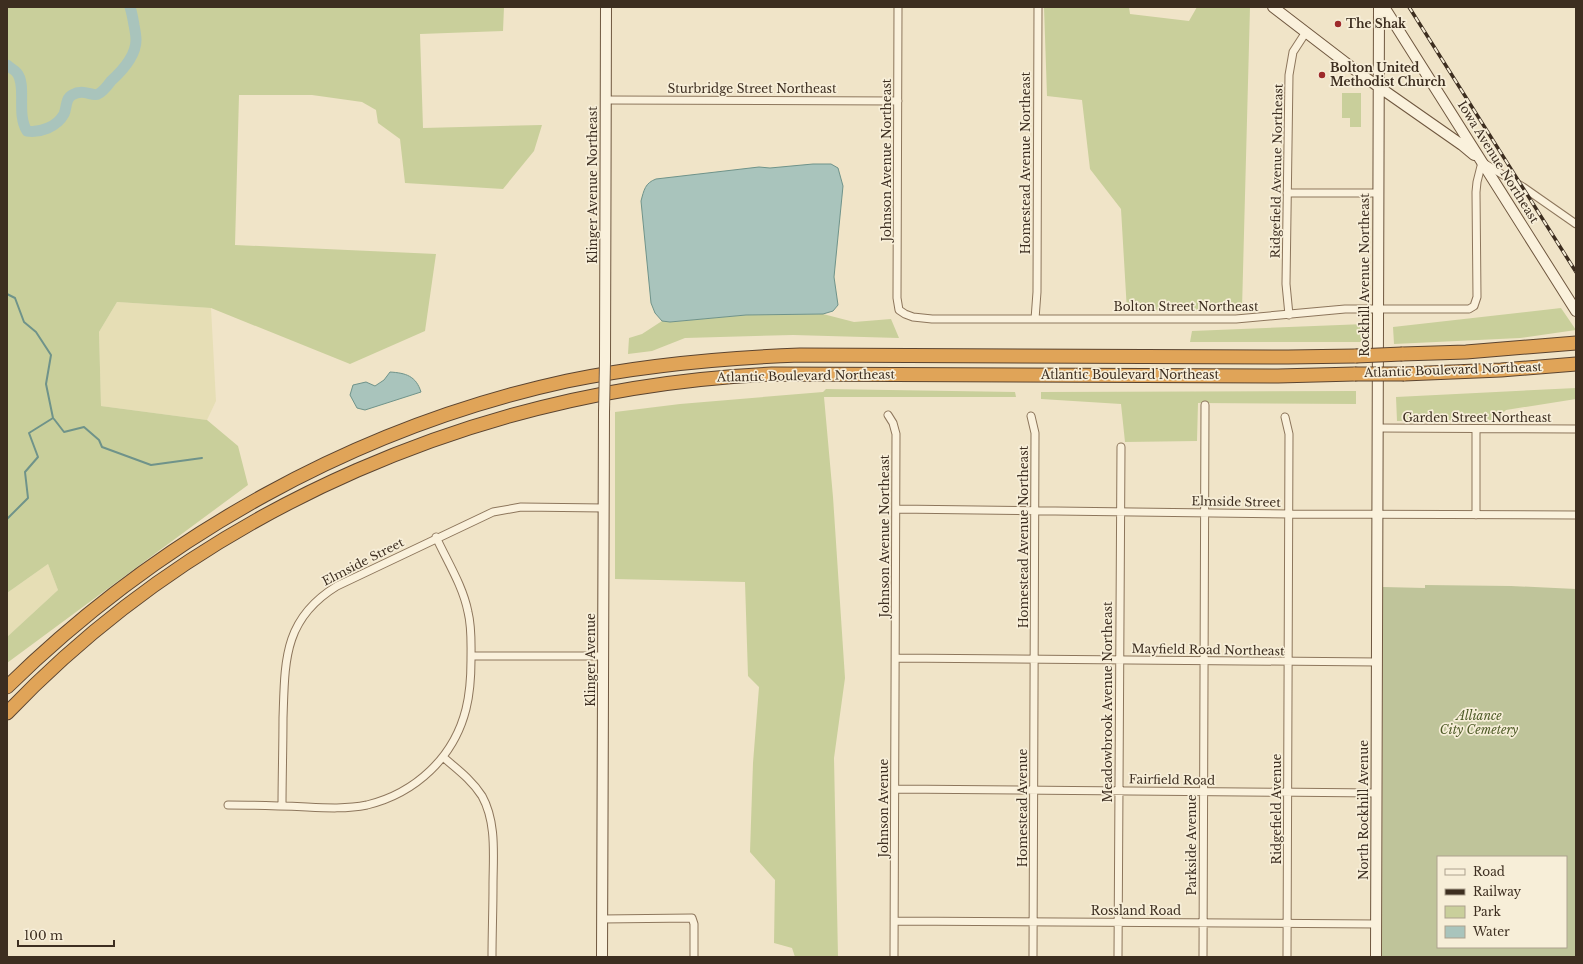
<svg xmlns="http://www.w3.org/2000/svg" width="1583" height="964" font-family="'Libre Baskerville',serif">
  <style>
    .farmland { fill: #e6deb5 }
    .green { fill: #c9cf9b }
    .cemetery { fill: #bfc49a; fill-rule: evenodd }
    .water { fill: #a9c4bc; stroke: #6f938a }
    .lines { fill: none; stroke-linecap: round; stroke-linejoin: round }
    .stream { stroke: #6f938a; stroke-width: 2 }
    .river { stroke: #a9c4bc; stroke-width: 11 }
    .street-casing { stroke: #8d765c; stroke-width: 9 }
    .secondary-casing { stroke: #6f573f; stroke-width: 12 }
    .highway-casing { stroke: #5b4430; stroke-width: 15 }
    .street { stroke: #faf1dc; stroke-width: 7 }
    .secondary { stroke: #faf1dc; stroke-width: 10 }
    .highway { stroke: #e0a458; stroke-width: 13 }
    .rail-casing { stroke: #3d2e20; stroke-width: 3.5 }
    .rail { stroke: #f7eed8; stroke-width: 2; stroke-dasharray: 6; stroke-linecap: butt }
    .secondary-bridge-casing { stroke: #6f573f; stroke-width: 12; stroke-linecap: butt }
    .highway-bridge-casing { stroke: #5b4430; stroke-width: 15; stroke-linecap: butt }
    .secondary-bridge { stroke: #faf1dc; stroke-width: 10 }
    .highway-bridge { stroke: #e0a458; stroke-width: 13 }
    .poi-dot { fill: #9e2a2b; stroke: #f7eed8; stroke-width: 1.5 }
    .labels { text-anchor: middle; stroke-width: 3.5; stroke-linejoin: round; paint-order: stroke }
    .poi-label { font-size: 12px; font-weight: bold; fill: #3d2e20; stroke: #f7eed8; text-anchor: start }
    .street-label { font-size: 12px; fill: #3d2e20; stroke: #f7eed8 }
    .park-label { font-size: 12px; font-style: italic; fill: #4d5a26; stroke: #f7eed8 }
  </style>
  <rect width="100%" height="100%" fill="#f0e4c8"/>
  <path class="farmland" d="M117,302l94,6 5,93 -9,19 -106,-14 -2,-74z
    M48,564l10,26 -51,47v-44z"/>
  <path class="green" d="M7,7h497l-1,24 -83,3 3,94 119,-3 -8,26 -31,38 -98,-6 -5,-44 -22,-16 -2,-13 -14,-8 -50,-7h-73l-4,150 201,9 -11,77 -75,33 -139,-56 -94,-6 -18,30 2,74 106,14 31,26 10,39 -241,178v-26l51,-47 -10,-26 -41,29z
    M1044,7h85l1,7 59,7 8,-14h53l-8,302 -115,2 -6,-102 -31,-40 -8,-69 -35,-4z
    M1342,93h19v34h-11v-9h-8z
    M1561,308l15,22 -56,8 -126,6 -1,-17z
    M823,314l31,8 37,-3 8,19 -106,-3 -108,3 -33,13 -24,3 1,-16 13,-4 20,-13 8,1 76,-7z
    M1365,324v18h-175l2,-11z
    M1576,388v11l-70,11 -11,10 -98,1 -1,-24z
    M826,389l189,3 1,5h-192l9,100 12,181 -11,80 4,199h-43l-3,-9 -18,-5 1,-63 -25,-28 3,-89 6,-76 -11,-11 -3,-94 -130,-3v-167l65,-8 143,-12z
    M1356,391v13l-158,-1 -1,38 -72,1 -4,-38 -80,-5v-7z"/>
  <path class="cemetery" d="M1425,585l86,1 65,3v368h-194l1,-370 42,1zM1438,857h128v90h-128z"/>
  <path class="water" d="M813,164h18l7,4 5,18 -9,91 4,28 -5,6 -10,3 -77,1 -76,7 -8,-1 -7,-8 -4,-10 -10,-102c3,-11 4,-18 15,-22l103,-12 11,1z
    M390,372c16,1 26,4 31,20l-56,18 -8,-2 -7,-13 3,-10 13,-3 9,4 9,-6z"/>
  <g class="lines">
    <path class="stream" d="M7,294l8,4 9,24 12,10 15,23 -5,29 7,34 -24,15 9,24 -13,15 3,26 -21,21
      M54,419l10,13 20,-5 15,13 3,7 49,18 51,-7"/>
    <path class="river" d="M7,65c3,3 8,5 10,8 10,12 -1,41 10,58 13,2 30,-4 37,-17 3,-6 1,-15 8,-19 12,-7 20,2 26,-1 5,-2 10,-9 13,-13 11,-10 25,-25 25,-41 0,-5 -1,-10 -2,-15 -1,-6 -2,-12 -4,-18"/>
    <defs>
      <path id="street" d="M898,7l-1,291 2,12 6,4 8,3 19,2h304l109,-10h124l5,-3 3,-9 -1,-105 1,-10 5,-20 41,25 53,37
        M606,100l292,1
        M1287,193h92
        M1289,315l-3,-31 3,-209 4,-23 13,-20
        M1035,319l2,-27 1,-285
        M888,415l5,8 3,11 -2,523
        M1031,416l4,17 -2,524
        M1285,417l4,17 -2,523
        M1378,428l198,1
        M896,509l393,5 287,1
        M1476,515v-86
        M471,656h133
        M896,658l481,4
        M443,757c14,12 29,23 39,39 15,27 11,61 11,90 0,24 -1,47 -1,71
        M895,789l482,4
        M228,805c27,0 53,1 79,2 20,1 40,2 60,-2 49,-12 87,-48 99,-96 4,-16 5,-33 5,-49 0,-15 1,-32 -3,-48 -5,-26 -21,-51 -32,-75
        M282,806c0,-29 1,-58 1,-88 2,-57 0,-99 54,-132l156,-74 28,-5 83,1
        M602,919l90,-1 2,6v33
        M895,921l481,3
        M1118,957l3,-510
        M1203,957l2,-552"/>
      <path id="secondary" d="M1273,7l86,66 103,72 12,10
        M1384,7l192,304
        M605,362l1,-355
        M602,957l2,-545
        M1376,957l3,-950"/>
      <path id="highway" d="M1402,354l64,-2 110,-9
        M1404,374l97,-4 75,-6
        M7,687c154,-151 349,-260 560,-306 77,-16 155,-23 233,-26l488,2 68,-1
        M7,713c199,-208 479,-326 765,-339l506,2 77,-2"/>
    </defs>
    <use href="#street" class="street-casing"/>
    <use href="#secondary" class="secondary-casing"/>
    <use href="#highway" class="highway-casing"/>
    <use href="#street" class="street"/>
    <use href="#secondary" class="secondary"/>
    <use href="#highway" class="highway"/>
    <defs>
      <path id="rail" d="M1409,7l167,265"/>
    </defs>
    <use href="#rail" class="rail-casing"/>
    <use href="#rail" class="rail"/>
    <defs>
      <path id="secondary-bridge" d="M604,412l1,-50"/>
      <path id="highway-bridge" d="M1356,356l46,-2
        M1355,374h49"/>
    </defs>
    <use href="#secondary-bridge" class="secondary-bridge-casing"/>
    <use href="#highway-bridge" class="highway-bridge-casing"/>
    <use href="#secondary-bridge" class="secondary-bridge"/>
    <use href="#highway-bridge" class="highway-bridge"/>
  </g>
  <g class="poi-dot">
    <circle cx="1338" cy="24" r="4"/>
    <circle cx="1322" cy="75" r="4"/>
  </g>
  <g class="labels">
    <g class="poi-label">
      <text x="1346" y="28">The Shak</text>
      <text x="1330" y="72">Bolton United<tspan x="1330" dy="14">Methodist Church</tspan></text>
    </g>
    <g class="street-label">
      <text x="752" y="93">Sturbridge Street Northeast</text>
      <text transform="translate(887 160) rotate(-90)" y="4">Johnson Avenue Northeast</text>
      <text transform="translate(1498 162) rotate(58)" y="4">Iowa Avenue Northeast</text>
      <text transform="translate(1026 163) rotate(-90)" y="4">Homestead Avenue Northeast</text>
      <text transform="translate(1277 171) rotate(-89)" y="4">Ridgefield Avenue Northeast</text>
      <text transform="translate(593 185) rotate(-90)" y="4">Klinger Avenue Northeast</text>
      <text transform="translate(1365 275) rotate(-90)" y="4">Rockhill Avenue Northeast</text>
      <text x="1186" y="311">Bolton Street Northeast</text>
      <text transform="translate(1453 370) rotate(-2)" y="4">Atlantic Boulevard Northeast</text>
      <text x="1130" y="379">Atlantic Boulevard Northeast</text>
      <text transform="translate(806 376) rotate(-1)" y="4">Atlantic Boulevard Northeast</text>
      <text x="1477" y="422">Garden Street Northeast</text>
      <text transform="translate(1236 502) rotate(1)" y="4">Elmside Street</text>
      <text transform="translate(885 536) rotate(-90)" y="4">Johnson Avenue Northeast</text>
      <text transform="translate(1024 537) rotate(-90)" y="4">Homestead Avenue Northeast</text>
      <text transform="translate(363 562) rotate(-27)" y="4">Elmside Street</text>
      <text transform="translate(1208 650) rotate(1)" y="4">Mayfield Road Northeast</text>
      <text transform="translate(591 660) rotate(-90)" y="4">Klinger Avenue</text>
      <text transform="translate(1108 702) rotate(-90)" y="4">Meadowbrook Avenue Northeast</text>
      <text transform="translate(1172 780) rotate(1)" y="4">Fairfield Road</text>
      <text transform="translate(884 808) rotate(-90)" y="4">Johnson Avenue</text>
      <text transform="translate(1023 808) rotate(-90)" y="4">Homestead Avenue</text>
      <text transform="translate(1277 809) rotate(-90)" y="4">Ridgefield Avenue</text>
      <text transform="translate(1364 810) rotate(-90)" y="4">North Rockhill Avenue</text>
      <text transform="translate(1192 845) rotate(-90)" y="4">Parkside Avenue</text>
      <text x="1136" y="915">Rossland Road</text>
    </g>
    <g class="park-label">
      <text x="1479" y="720">Alliance<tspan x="1479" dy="14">City Cemetery</tspan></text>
    </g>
  </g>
  <rect width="1583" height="964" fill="none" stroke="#3d2e20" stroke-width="16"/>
  <rect x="1437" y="856" width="130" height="92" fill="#f7eed8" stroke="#ada18e"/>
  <rect x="1445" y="869" width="20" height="6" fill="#faf1dc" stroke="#ada18e"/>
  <text x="1473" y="876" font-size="12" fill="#3d2e20">Road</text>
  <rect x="1445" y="889" width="20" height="6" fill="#3d2e20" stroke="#ada18e"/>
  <text x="1473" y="896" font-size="12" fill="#3d2e20">Railway</text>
  <rect x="1445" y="906" width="20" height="12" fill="#c9cf9b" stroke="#ada18e"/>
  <text x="1473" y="916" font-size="12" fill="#3d2e20">Park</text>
  <rect x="1445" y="926" width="20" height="12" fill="#a9c4bc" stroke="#ada18e"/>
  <text x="1473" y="936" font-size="12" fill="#3d2e20">Water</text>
  <path d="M18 940v6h96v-6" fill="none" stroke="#3d2e20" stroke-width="2"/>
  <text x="24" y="940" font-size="12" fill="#3d2e20" stroke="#f7eed8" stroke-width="3" paint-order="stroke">100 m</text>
</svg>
